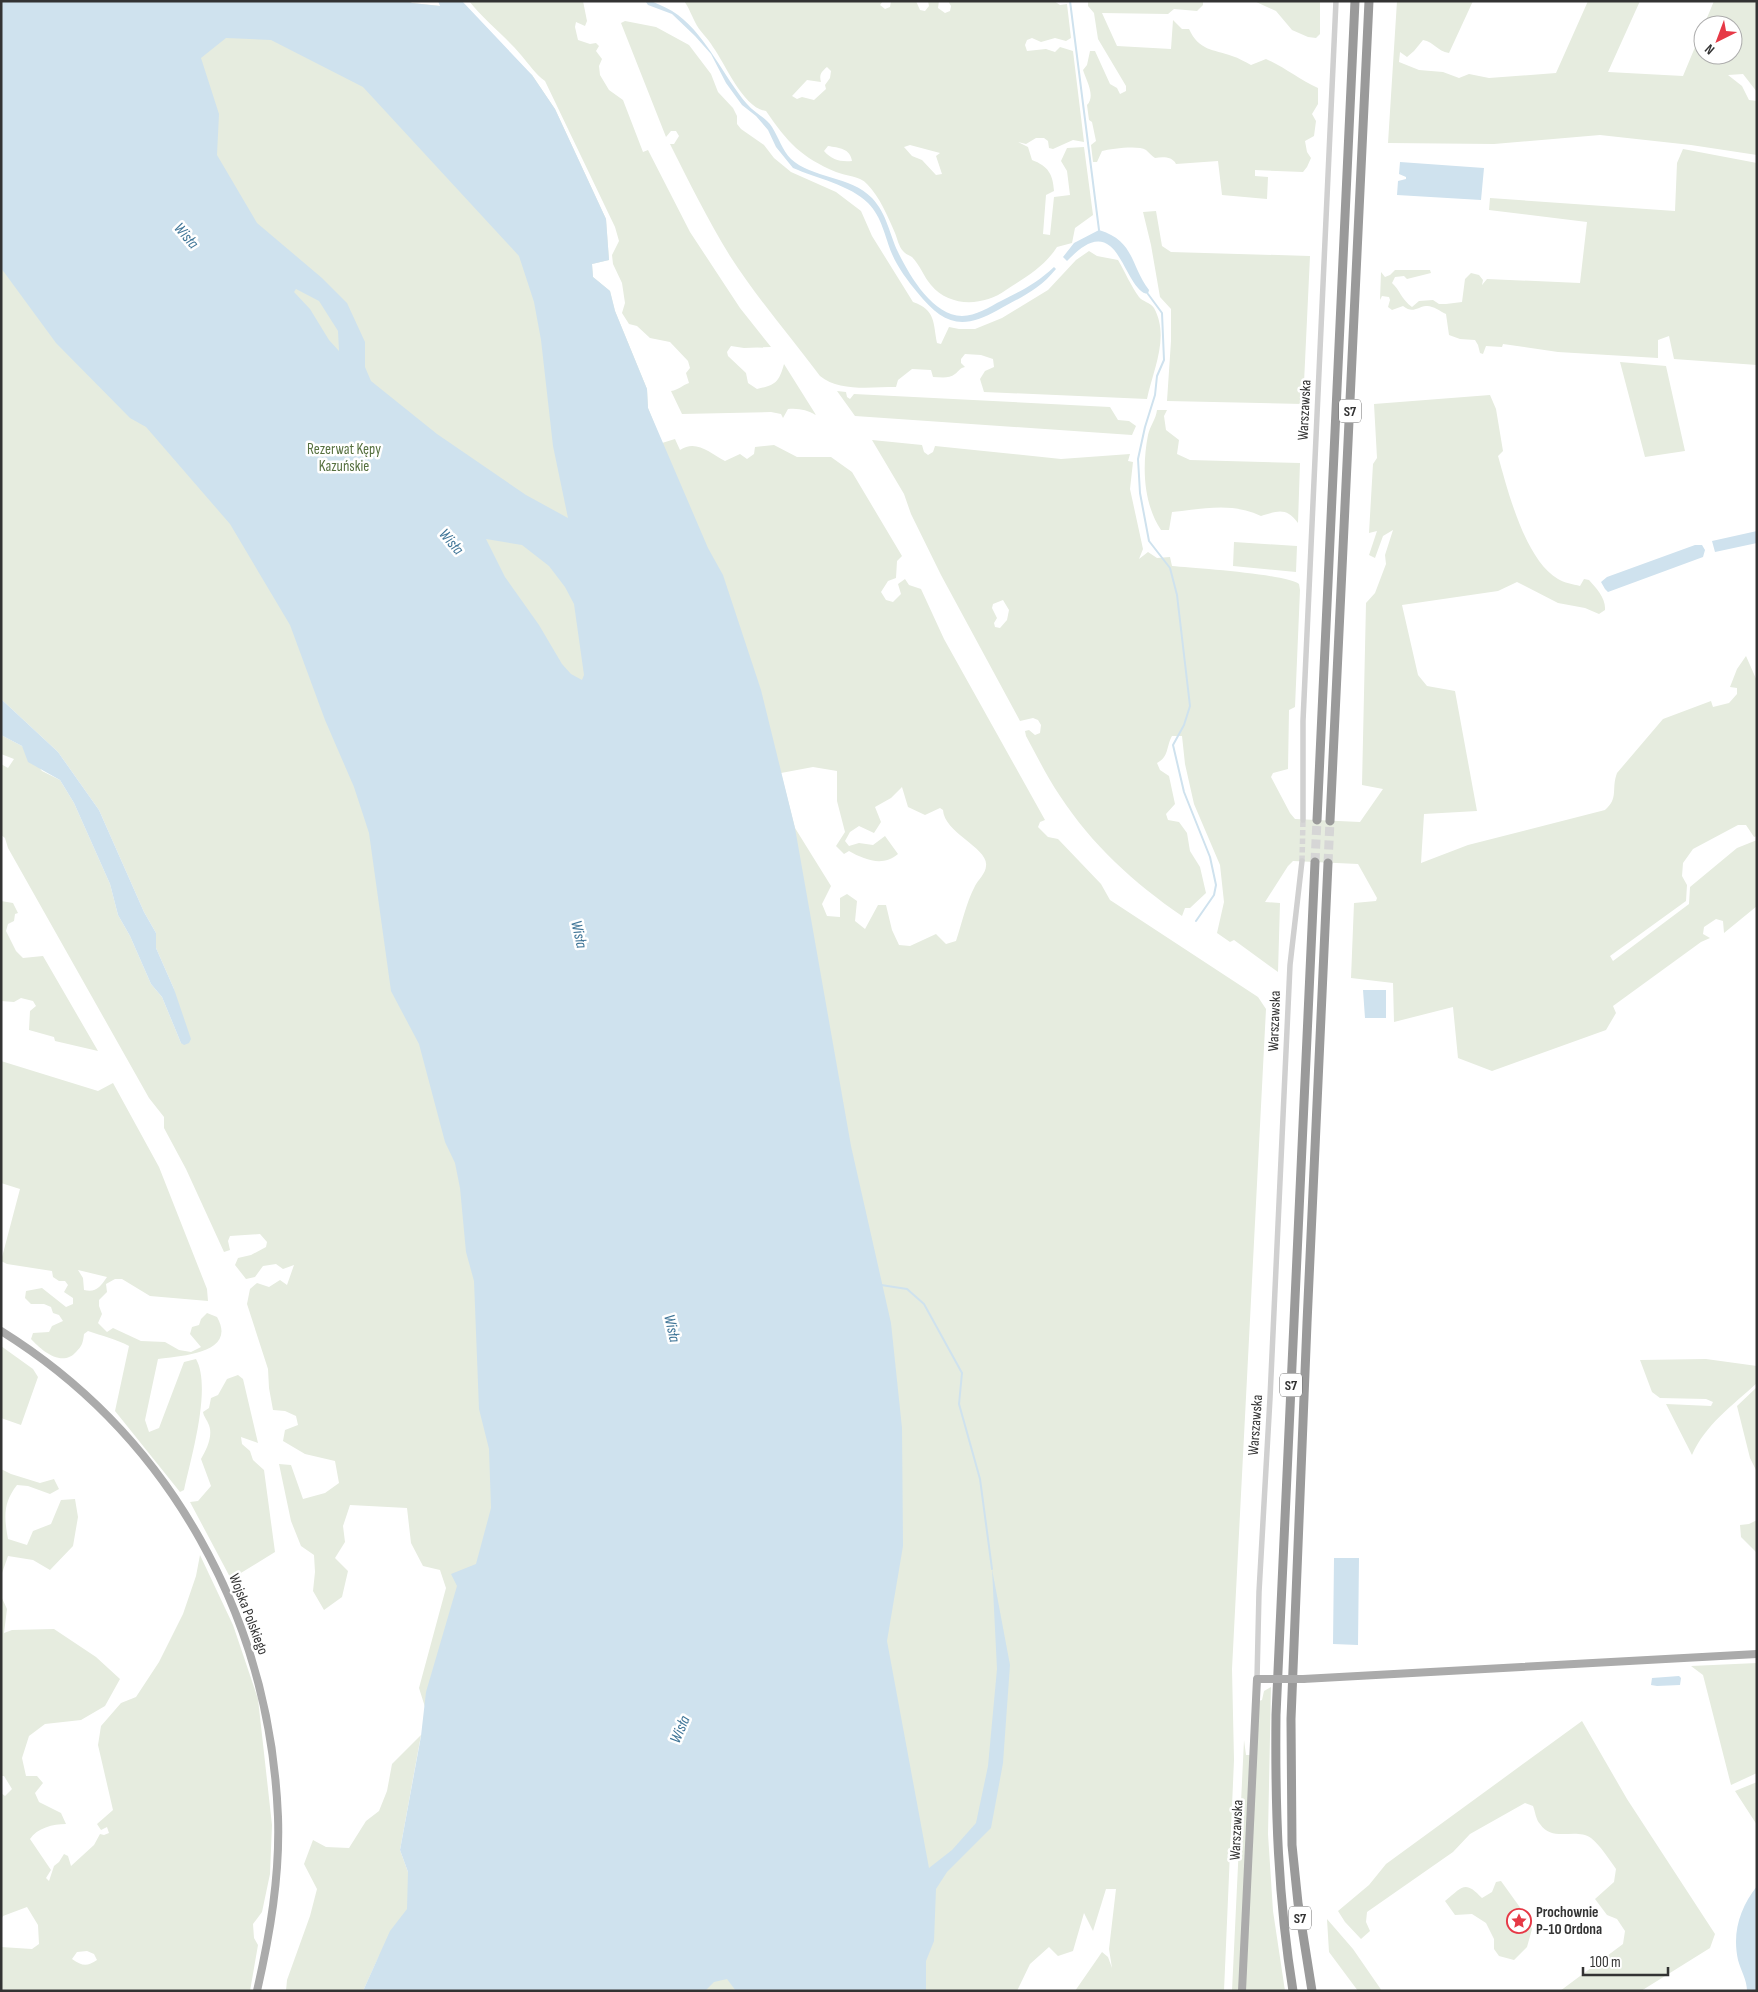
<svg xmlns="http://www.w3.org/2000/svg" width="1758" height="1992" font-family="'Sofia Sans Condensed',sans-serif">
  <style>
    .green { fill: #e6ecdf; fill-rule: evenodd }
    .water { fill: #cfe2ee; fill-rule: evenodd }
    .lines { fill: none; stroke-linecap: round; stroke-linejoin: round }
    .stream { stroke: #cfe2ee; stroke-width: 2 }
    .minor-tunnel { stroke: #d6d6d6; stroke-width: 5.5; stroke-dasharray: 5.5 3; stroke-linecap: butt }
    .highway-tunnel { stroke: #d6d6d6; stroke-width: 9; stroke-dasharray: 9 4.5; stroke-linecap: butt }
    .minor { stroke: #d0d0d0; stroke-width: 5.5 }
    .major { stroke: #ababab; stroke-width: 8 }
    .highway { stroke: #9a9a9a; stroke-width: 9 }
    .major-bridge { stroke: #ababab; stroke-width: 8 }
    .labels { text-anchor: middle; stroke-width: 5; stroke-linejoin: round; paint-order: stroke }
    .shield { fill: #fff; stroke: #707070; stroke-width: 1 }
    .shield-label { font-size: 14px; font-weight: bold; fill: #333 }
    .street-label { font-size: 15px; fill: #333; stroke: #fff }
    .park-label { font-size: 15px; fill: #56703f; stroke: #fff }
    .poi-label { font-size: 15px; font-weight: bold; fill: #333; stroke: #fff; text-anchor: start }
    .water-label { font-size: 16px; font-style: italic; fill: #3f7597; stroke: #fff }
  </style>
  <rect width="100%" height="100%" fill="#fff"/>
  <path class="green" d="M1,1h408l3,2 29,3 91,69 23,34 51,110 3,41 -17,4 1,13 17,14 5,20 32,78 1,19 14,35 13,-4 5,11c16,-11 30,3 45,11l15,-7 7,5 7,-5 1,-7 19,-2 23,12h34l21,15 50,84 -5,5 -1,17 -8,3 -7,11 5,8 7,2 8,-8 -3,-10 7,-5 4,6 12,4 23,50 101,181 -5,2 -2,5 10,10 10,2 43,45 9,16 148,97 8,12 -34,660 2,91 -10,231h-149l27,-39 6,5 4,11 -3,-19 7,-60h-10l-13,42 -9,-18 -11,38 -15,5 -9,-9 -19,17 -13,27h-646l8,-35 -16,35h-77l1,-11 23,-64 7,-27 -13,-25 9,-24 13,7 23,1 17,-27 13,-10 8,-20 5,-27 29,-29 -21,115 8,22v10l29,-137 -18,-57 27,-100 -6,-18 -17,-4 -12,-23 -4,-35 -57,-3 -7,21 2,16 -10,16 13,13 -6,26 -18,13 -11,-19 2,-19 -1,-17 -13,-9 -10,-25 -12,-57 12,1 12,34 22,-6 14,-10 -4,-22 -30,-7 -22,-13 2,-11 13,-5 -2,-9 -11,-5 -12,-1 -4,-22 -1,-19 -21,-65 3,-15 7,-6 12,4 11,-7 7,5 7,-20 -11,4 -7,-5 -13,2 -8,11 -9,2 -11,-14 3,-7 13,-3 15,-8 1,-5 -7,-8 -30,2 -2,5 2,9 -6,2 -38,-83 -22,-41v-11l-15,-19 -141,-250 -3,-10 -4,-3v-71l7,4 6,-9 -13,-5v-19l21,11 20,25 18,9 14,23 36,81 8,31 12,21 21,48 11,13 19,46 -7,-54 -18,-41v-15l-12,-21 -45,-102 -41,-58 -57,-53zM813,767l24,4v30l8,31 -9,14 8,8 5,-3c16,9 34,16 49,3l-13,-18 -12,9 -14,-2 -10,3 -4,-5 5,-9 9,-6 15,7 7,-11 -6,-15 16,-9 11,-11 6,20 17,8 15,-7 3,2c1,23 46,38 43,56 0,7 -8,14 -11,20 -9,17 -13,37 -19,55l-10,3 -10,-10 -26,12 -11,-1 -7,-15 -6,-25h-8l-13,24 -10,-8 2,-20 -10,-7 -7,4v19l-13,-1 -5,-12 9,-18 -36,-58 -14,-55z
    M469,1h114l4,20 -2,5 -9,-4 -1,5 3,13 12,4 6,-1 3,3 -3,5 6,8 -3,7 1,9 9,15 14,10 20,52 5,-2 42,82 50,76 31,39 -27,1 -13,-2 -4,6 1,4 18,17 2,10 9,6c19,-4 22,-7 27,-25l32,51c-9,-5 -17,-7 -28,-6l-5,9 -2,-4 -10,-2 -89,2 -11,-23c8,-1 11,-6 18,-8l-3,-10 4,-5 -2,-7 -18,-19 -20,-4 -13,-12 -8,-2 -7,-11 3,-10 -3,-20 -9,-19 -1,-9 7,-14 -4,-14 -70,-146c-10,-7 -16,-17 -24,-26 -16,-19 -36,-34 -52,-54z
    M684,1h199l-3,4 5,4 5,-2 1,-6h25l4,9 5,1 4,-5 -1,-5h11l-1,7 7,5 5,-2 1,-5 -3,-5h106l6,4 7,-1 4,34 -5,3 -11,-3 -14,4 -9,-4 -5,2 -2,5 2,6 19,-2 9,3 5,-5 13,4 11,91 -11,-2 -20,9 -4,-1 -1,-7 -4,-3h-8l-10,6 -8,-2 10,5 4,13c16,6 21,14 22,31l-8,4 -3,39 7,1 4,-38 16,-2 -3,-24 -6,-10 6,-13 17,-1 9,68 -18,13 -3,15 -15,4c-13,20 -31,30 -51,43 -22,16 -56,18 -75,-5 -7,-8 -11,-20 -19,-28 -3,-2 -7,-3 -9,-6 -4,-4 -6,-13 -8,-18 -7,-16 -15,-36 -28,-49 -7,-8 -21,-8 -31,-12 -35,-15 -48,-29 -70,-61 -23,-3 -40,-46 -53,-64 -5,-9 -14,-16 -18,-25 -4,-8 -6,-14 -11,-21zM827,67l4,4 -1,7 -5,7 1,4 -12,11 -12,-3 -5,2 -5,-3 15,-16 14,2c-2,-7 0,-10 6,-15zM910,145l30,8 -4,3 6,18 -6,1 -14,-15 -10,-4 -8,-9zM828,146c11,2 22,2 24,15 -12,1 -20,-1 -28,-10z
    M1088,1h115v4l-6,6 -23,-2 -6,5 -66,-1 15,33 54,3 2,-29 9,9h7c10,22 24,20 43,27 7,2 13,6 19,9l15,-6c18,8 34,21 52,29v16l-6,10 4,7 -2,15 -9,5 2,11 4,6 -4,9 -4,5 -48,-2v6l13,1 -1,22 -45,-4 -4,-34 -42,3c-4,-8 -14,-7 -21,-6 -3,-2 -7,-6 -9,-8 -8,-5 -35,-1 -44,1l-5,11h-4l-2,-17 5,-4 -4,-19 -3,-2 -2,-15c9,-9 -1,-25 -4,-35l4,-5 3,-14h5l15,33 7,4 3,6 6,-3v-5l-28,-47 -4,-26 -6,-7z
    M1254,1h66v33l-4,4 -8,-1 -16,-7 -16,-19z
    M1397,1h76l-24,52c-12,-2 -15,-11 -26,-13l-9,11 -7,6 -7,-5 -1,10 20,8 24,2 16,6 10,-4 20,4 67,-5 32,-72h52l-32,71 75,4 20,-48v27h30v-30h-29l10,-24h43v91l-14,-18 -15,1 14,11 7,14 8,1v54l-66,-10 -91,-10 -106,9 -106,-1z
    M625,21l31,6 33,18 22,29 7,18 15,16 4,8v8l4,5 23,16 10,13 17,14 45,20 25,19 11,25 41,66c23,8 20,21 24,41l4,1 8,-17 10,2h16l27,-11 46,-28 28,-30 13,-9 8,5 21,4c7,12 13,26 21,37 4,5 11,5 15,11 16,29 -1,62 -7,91l-163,-7 -4,-13 5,-8 9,-4 -1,-8 -12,-4 -16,-1 -4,5v4l4,4c-5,1 -6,4 -10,7 -6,5 -15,3 -22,3l-2,-7 -19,-1 -14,11 -2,7c-25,0 -57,5 -76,-11 -30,-40 -63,-78 -90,-120 -22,-36 -41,-74 -60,-112h4l5,-8 -3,-5h-5l-5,6 -45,-114z
    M1683,149l74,14v202l-83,-6 -5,-23 -11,4v18l-100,-6 -55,-8 -1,3 -16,-1 -3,8 -3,-1 -2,-8 -3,-5 -15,-1 -11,-4 -3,-21c-6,-3 -14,-9 -20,-8 -9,1 -13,8 -23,0l-11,4 -4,-3 2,-7 -1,-3 -7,-1 -2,4 1,-28 4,5 5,-2 5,-5h35l1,3 -24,6 -3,-3 -9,1 -3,6c8,7 9,16 20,24l7,-6 14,-1 6,4h7l16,-2 3,-23 6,-6 8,2 4,5 -1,5 5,-6 93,4 7,-61 -98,-12 1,-12 185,13 2,-48z
    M1156,211l6,35 9,6 139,4 -7,148 -136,-3 4,-60v-32l-11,-12 -9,-52 -8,-33z
    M1620,362l46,4 19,85 -40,6z
    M837,391l9,1 1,5 3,2 4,-5 256,13 8,13 11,1 7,5 -4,9 -277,-19z
    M1490,395l6,14 7,42 -5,5c10,35 27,104 60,123 6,4 15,5 22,7l4,-7 5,1c7,8 17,18 16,30l-6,4 -14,-6 -27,-5 -41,-21 -19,9 -96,14 16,70 9,11 28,5 22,120 -53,3 -3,49 47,-18 137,-35c14,-12 6,-21 12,-37l46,-54 48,-18 2,6 16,-4 8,-9v-6l-7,-1 7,-18 9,-13 11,25v155l-3,1 -8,-12h-8l-45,24 -10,14 -1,13 5,9 -1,16 -76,55 3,5 76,-57 1,-17 47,-39 20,-8v66l-33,27 -1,-12 -7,-2 -12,8 -1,7 7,4 -9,4 -88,64 3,7 -10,17 -114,41 -34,-13 -5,-51 -59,15 -1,-39 -42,-5 3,-75 22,-2 1,-3 -19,-34 -65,-3 -5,5 -23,36 15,1 -2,69 -44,-32 -4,2 -13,-9 7,-31 -4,-37 -26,-61 -9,-40 -3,-28h-10c-6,11 -3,21 -15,27l3,7 9,6 6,28 -9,10 2,6 11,2 8,11 3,18 10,16 6,26 -16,15h-5l-3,8c-48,-33 -90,-71 -122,-120 -13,-19 -23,-40 -34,-60l-1,-5 4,-1 6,5 5,-2 1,-8 -3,-5 -5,-2 -13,3 -79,-146 -30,-61 -7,-20 -32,-54 50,5 2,7 4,3 5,-3 2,-6 126,13 69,-5 -2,7 5,1 -3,27 13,60 -4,10 9,-7 9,6 13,-1 2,9c23,2 114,8 127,18l1,6 -5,117 -6,3 -1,59 -15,4 -2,4 19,36 5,6 65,3 23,-33 -21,-4 4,-182 9,-10 11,-29 -1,-9 8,-25 -10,6 -8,22 -6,-3 8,-24 -8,2 4,-69 4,-6 -3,-54zM1003,600l6,10 -2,10 -7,8 -5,-1 -1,-4 3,-5 -5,-10 1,-4z
    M1157,410h10l-3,6 2,14 13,10 -2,14 13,6 110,3 -2,60c-12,-16 -20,-12 -37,-7 -30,-14 -57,-7 -89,-4l-3,18h-8c-18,-27 -19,-64 -13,-95 2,-9 8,-16 9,-25z
    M1234,542l63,4 -1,26 -63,-6z
    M1,901l12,2 5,10 -3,1 -1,7 -6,3 -2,7 10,20 7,7 20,-2 55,95 -43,-10 -1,-4 -25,-7 1,-19 6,-5 -3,-5 -12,-3 -7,4 -13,-1z
    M1,1061l97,30 15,-8 46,84 48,122 1,12 -58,-5 -28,-17h-7l-9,5 1,8 -8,8v6l3,8 -4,9 9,9 6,-4 28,13 24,1 14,8 12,2 10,-5 -11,-13 2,-7 7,-2 2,-6 6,-6 10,4c21,37 -37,39 -59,42l-13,61 4,12 10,-4 25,-66 12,-3c16,28 -5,99 -12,131l-4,2 -65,-81 14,-65c-13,-7 -27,-10 -41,-15l-4,3c-1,9 -2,12 -8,18 -14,16 -35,-2 -45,-13l2,-6 16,-1 3,-6 11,-5 -4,-6 -6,-2 -2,-6 -7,-3h-13l-6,-6 1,-7 16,-3 24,19 7,-3v-6l-9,-6 4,-7 -3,-4h-6l-6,-4 -1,-6 -45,-7 -6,-3 19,-72 -19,-6zM78,1270l29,7c-7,10 -11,16 -23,13l-1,-12z
    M1,1346l32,23 5,8 -17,48 -20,-7z
    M1706,1359l51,7v17c-24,22 -52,42 -65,72l-26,-51 45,2 2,-4 -7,-3 -46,-1 -8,-6 -12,-32z
    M238,1375l5,4 15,64 -17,-6 1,7 8,7 3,9 11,10 11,82 -44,27 -41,-77 8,-1 13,-15 -10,-27c6,-10 13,-25 7,-36 -2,-5 -4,-6 -5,-11l6,-4 2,-10 7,-3 9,-16z
    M1757,1387v85l-7,-14 -13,-52z
    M1,1469l10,5 29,9 14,-4 5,10 -9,5 -22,-8 -11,-1c-14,18 -13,32 -9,54l19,6 6,-14 18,-7 10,-24 14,-1 3,18 -5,29 -23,24 -17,-10 -25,-4 -7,20z
    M1757,1520v33l-16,-16 -1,-12 9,-1z
    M200,1555l33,70 25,74 14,126 -2,49 -8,38 -9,12 1,14 4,7 -8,46h-249v-44l31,2 7,-5 -1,-19 -11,-18 -24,9 -2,4v-127l4,3 7,-7 -8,-13h-3v-180l6,13 -3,24 8,-3 42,-1 42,28 24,22 -15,27 -24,14 -36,4 -16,12 -7,22 4,18h11l6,7 -8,10 4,9 22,11 5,11c-13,0 -29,4 -36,15l21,31 -5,8 3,3 5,-15 5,-4 5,-8 4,2 3,10 23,-21 6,-11 4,1 5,-2 -2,-6 -6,3 -4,-6 16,-14 -15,-65 3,-19 20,-23 15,-6 23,-35 24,-48 13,-38zM87,1951l7,3 3,6c-10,7 -15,6 -25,-1l5,-7z
    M1757,1663v110l-26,12 -28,-110 -12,-9z
    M1271,1687l-3,147 5,77 12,80h-40l14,-290 3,-1 2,-9z
    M1582,1721l45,78 88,135 -5,14 -69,43h-81l63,-47 2,-13 -8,-12 -10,-4 -12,-16 19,-17 2,-13c-7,-10 -16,-24 -25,-31 -16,-11 -38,5 -51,-14 -4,-4 -5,-13 -7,-18l-8,-3 -55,31 -17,18 -86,60 -1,10 4,9 -9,8 -16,-17 -7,-11 31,-26 17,-21z
    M1244,1740l2,15h4l-11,236h-7z
    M1757,1782v43l-22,-34z
    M1501,1881l23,32 8,16 -5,18 -13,13 -15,-4 -5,-7v-10l-8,-16 -14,-9 -17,1 -10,-14c18,-15 20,-21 37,-3l10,-6 4,-10z
    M1327,1919l26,30 29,42h-24l-29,-39z"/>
  <path class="water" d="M1,1h406l5,2 28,3 -2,-5h24l70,74 23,34 51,110 3,41 -17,4 1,13 17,14 5,20 32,78 1,19 60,140 15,27 38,115 34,138 56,318 40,177 11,105 1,118 -16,95 42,227 23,-18 24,-27 12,-57 9,-97 -5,-100 18,96 -7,98 -12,65 -44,44 -11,17 -2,52 -8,20v30h-190l-9,-12 -13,3 -9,9h-342l27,-60 17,-22 1,-37 -8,-22 21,-114 5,-44 31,-106 -6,-12 25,-10 15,-56 -2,-59 -10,-40 -5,-128 -8,-29 -6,-64 -5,-25 -10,-21 -26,-98 -28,-53 -22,-158 -15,-46 -29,-67 -35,-95 -60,-101 -84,-97 -16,-9 -74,-75 -55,-75zM226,38l45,2 92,47 156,169 15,46 7,38 12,106 15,72 -42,-23 -89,-61 -66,-53 -6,-14v-25l-18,-39 -25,-25 -65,-55 -40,-68 2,-41 -18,-56zM296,289l23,12 19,30 1,20 -10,-11 -19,-31 -16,-17zM486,539l36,6 27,21 16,21 9,17 10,71 -2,5 -11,-6 -9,-10 -23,-39 -34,-48z
    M651,1c9,4 19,8 27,14 30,23 45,61 69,89 7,9 19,13 25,23 7,11 10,23 19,32 20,19 60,17 81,39 15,16 17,35 26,54 11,23 35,64 64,64 14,0 27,-9 39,-15 20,-10 36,-18 53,-34l2,2c-17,21 -35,28 -58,41 -37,21 -55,14 -81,-18 -9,-11 -19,-24 -25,-38 -7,-17 -10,-37 -24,-51 -18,-18 -52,-25 -75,-35l-17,-21 -8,-17 -12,-14 -14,-11 -16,-22 -15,-29 -16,-18 -23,-22 -24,-9 -2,-3z
    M1400,162l84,6 -3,32 -84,-5 1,-14 8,-2v-2l-7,-3z
    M1099,230c36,11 31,35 50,60l-1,4c-15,-1 -24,-37 -38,-48 -15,-12 -31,3 -43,15l-4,-4 11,-14z
    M1757,531v12l-42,9 -3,-11z
    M1695,545h7l3,5 -2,7 -95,35 -3,-3 -4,-7 6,-5z
    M1,699l57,53 41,58 45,102 12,21v15l18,41 17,50 -2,4 -5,2 -3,-2 -19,-46 -11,-13 -21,-48 -12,-21 -8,-31 -36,-81 -14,-23 -32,-18 -6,-16 -21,-11z
    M1363,990h23v28h-21z
    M1334,1558h25l-1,87 -25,-1z
    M1679,1676l2,2 -1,7 -23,1 -6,-1 1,-7z
    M1757,1886v105h-10c0,-11 -6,-20 -9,-31 -6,-28 2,-52 19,-74z"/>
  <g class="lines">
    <path class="stream" d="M1070,1l29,229
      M1148,294l14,19 2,47 -7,16 -2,19 -10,32 -7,32 2,34 9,48 21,27 7,27 13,111 -6,19 -11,20 11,47 26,65 6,28 -2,10 -18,26
      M881,1285l26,4 17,15 38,69 -3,31 21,75 12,90"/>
    <path class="minor-tunnel" d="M1302,861l1,-41"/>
    <path class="highway-tunnel" d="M1315,862l2,-42
      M1328,863l2,-42"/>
    <path class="minor" d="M1303,820v-99l33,-720
      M1257,1679l2,-87 11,-194 20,-433 12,-104"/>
    <path class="major" d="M1,1331c170,106 269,288 277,486 2,59 -8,117 -21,174
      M1303,1679l454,-25
      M1242,1991l15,-312h8"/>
    <path class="highway" d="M1317,820l38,-819
      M1330,821l39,-820
      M1293,1991c-15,-92 -18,-183 -17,-276l39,-853
      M1312,1991l-14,-88 -6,-58 -1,-126 16,-396 21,-460"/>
    <path class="major-bridge" d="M1265,1679h38"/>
  </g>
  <defs>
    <symbol id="sight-ring" viewBox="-11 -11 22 22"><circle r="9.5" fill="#fff" stroke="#e63946" stroke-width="1.5"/><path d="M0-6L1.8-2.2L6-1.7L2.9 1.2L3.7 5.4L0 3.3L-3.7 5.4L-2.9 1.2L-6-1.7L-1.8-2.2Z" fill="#e63946"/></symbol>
  </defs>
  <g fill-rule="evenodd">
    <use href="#sight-ring" x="1505" y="1907" width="28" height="28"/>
  </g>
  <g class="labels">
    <g class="shield">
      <rect x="1339" y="399.5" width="22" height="23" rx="4"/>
      <rect x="1280" y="1373.5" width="22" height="23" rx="4"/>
      <rect x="1289" y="1906.5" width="22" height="23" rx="4"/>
    </g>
    <g class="shield-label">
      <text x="1350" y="416">S7</text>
      <text x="1291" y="1390">S7</text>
      <text x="1300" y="1923">S7</text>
    </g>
    <g class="street-label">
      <text transform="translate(1304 410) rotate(-87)" y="5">Warszawska</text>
      <text transform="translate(1274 1021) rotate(-88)" y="5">Warszawska</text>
      <text transform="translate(1255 1425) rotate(-86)" y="5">Warszawska</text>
      <text transform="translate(249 1614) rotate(69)" y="5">Wojska Polskiego</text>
      <text transform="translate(1236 1830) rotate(-87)" y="5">Warszawska</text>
    </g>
    <g class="park-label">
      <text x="344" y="454">Rezerwat Kępy<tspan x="344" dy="17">Kazuńskie</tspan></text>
    </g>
    <g class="poi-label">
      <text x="1536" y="1917">Prochownie<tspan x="1536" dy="17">P-10 Ordona</tspan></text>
    </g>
    <g class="water-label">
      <text transform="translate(187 235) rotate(49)" y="6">Wisła</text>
      <text transform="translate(452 541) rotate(49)" y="6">Wisła</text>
      <text transform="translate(580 934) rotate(77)" y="6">Wisła</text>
      <text transform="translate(673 1328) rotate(77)" y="6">Wisła</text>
      <text transform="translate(679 1729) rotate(-67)" y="6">Wisła</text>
    </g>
  </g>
  <rect width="1758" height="1992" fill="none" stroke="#333333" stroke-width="5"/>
  <g transform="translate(1718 40) rotate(222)"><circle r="24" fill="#ffffff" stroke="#adadad"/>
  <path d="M0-4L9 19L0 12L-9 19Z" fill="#e63946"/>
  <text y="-8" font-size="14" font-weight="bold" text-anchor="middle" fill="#333333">N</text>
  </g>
  <path d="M1583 1967v8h85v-8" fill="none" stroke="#333333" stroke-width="2.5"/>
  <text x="1590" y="1967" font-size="15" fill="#333333" stroke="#ffffff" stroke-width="4" paint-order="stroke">100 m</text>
</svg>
